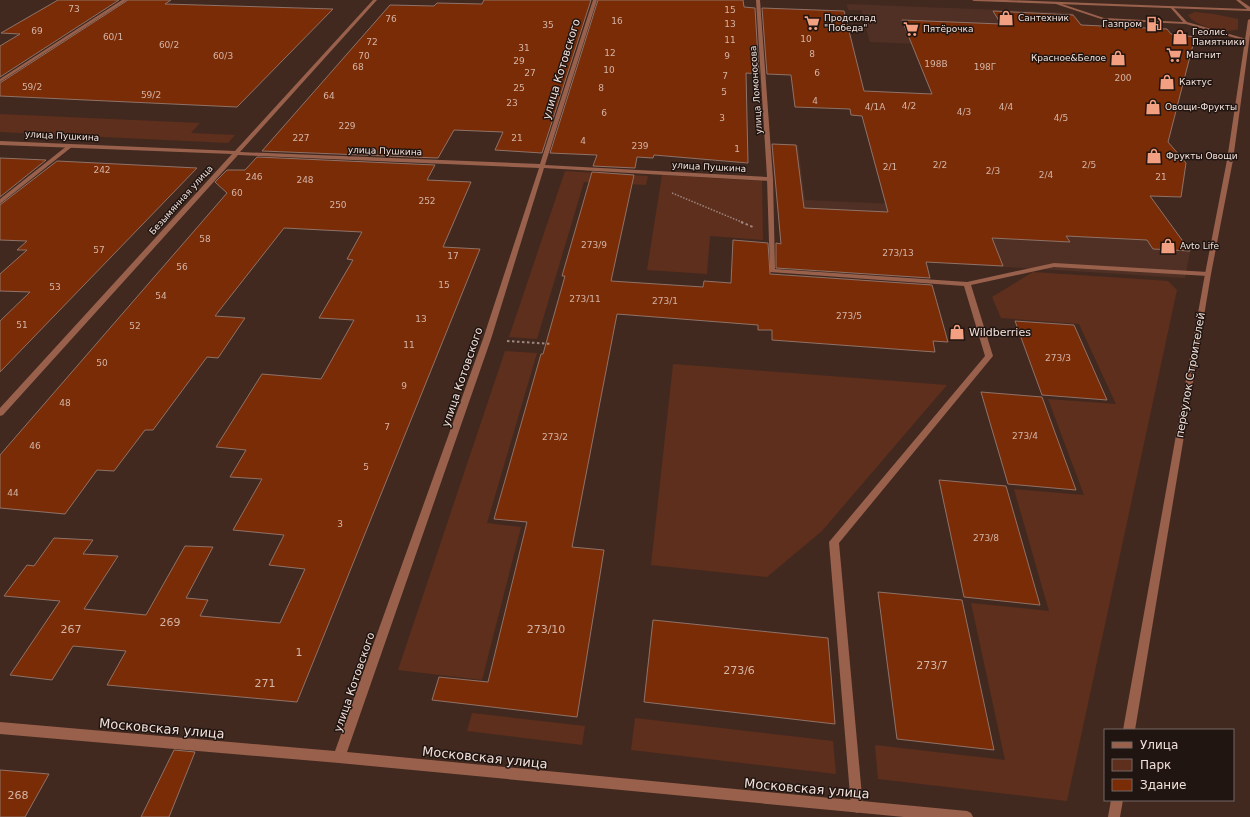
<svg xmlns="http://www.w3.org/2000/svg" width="1250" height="817" font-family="'DejaVu Sans',sans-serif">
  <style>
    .built { fill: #503024 }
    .green { fill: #5e2f1c }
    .building { fill: #7a2c07; stroke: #8f7267 }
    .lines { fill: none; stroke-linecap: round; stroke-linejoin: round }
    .path-far1 { stroke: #9d8880; stroke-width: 1.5; stroke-dasharray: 1.5 1.5; stroke-linecap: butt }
    .path { stroke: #9d8880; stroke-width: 2; stroke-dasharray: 2.5 2.5; stroke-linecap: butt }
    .service { fill: #99614c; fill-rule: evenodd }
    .minor { fill: #99614c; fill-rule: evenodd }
    .tertiary { fill: #99614c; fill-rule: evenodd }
    .labels { text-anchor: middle; stroke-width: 3; stroke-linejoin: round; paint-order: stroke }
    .number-label { font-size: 9px; fill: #d4b4a6 }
    .far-poi-label { font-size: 9px; fill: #f2e1db; stroke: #211511; text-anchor: start }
    .far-street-label { font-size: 9px; fill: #f2e1db; stroke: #211511 }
    .street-label { font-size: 11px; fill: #f2e1db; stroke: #211511 }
    .poi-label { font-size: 11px; fill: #f2e1db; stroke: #211511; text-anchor: start }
    .near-number-label { font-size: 11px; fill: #d4b4a6 }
    .near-street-label { font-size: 13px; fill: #f2e1db; stroke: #211511 }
  </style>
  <rect width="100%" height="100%" fill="#422920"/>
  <path class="built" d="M847,4l226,9 13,17 109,6 -24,95 -133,-82 -168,-7 -9,-32h-13z
    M772,144l26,1 7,55 290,13 59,-10 36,48 -5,27 -403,-25z"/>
  <path class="green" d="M1195,12l19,2 24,5v10c-12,5 -44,-3 -50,-14z
    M0,114l200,9 -9,10 44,2 -7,8 -228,-11z
    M565,171l83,5 -2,9 -62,-3 -47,157 -28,-2z
    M662,175l100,6 1,59 -53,-4 -3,38 -60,-4z
    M1033,272l135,9 9,9 -110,511 -189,-22 -3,-34 130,15 -34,-157 78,8 -35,-122 70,6 -36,-96 68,5 -37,-80 -78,-6 -9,-21z
    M505,351l32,2 -50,170 34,4 -39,153 -84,-10z
    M673,364l274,21 -125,146 -55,46 -116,-12z
    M472,713l113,13 -3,19 -115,-14z
    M635,718l198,23 3,33 -205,-24z"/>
  <path class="building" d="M58,0h61l-119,77v-31l20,-12 -19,-1z
    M128,0h43l-6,4 168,5 -96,98 -237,-11v-13z
    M484,0h107l-49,153 -47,-3 8,-18 -49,-2 -16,28 -176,-7 128,-146 44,1 3,-3 45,1z
    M598,0h145l1,7 11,1 4,66 -13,-1 2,90 -94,-8 -1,3 -16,-1 -2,11 -42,-2 4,-11 -47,-2z
    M762,8l82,3 20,80 68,3 -30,-74 99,4 -8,-13 80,4 8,10 86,4 4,5 24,3 -27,105 18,21 -5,34 -31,-1 40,55 -37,-2 -6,-9 -81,-4 4,6 -78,-4 11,28 -77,-4 4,16 -154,-10v-25l5,1 -9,-100 24,1 8,63 84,4 -26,-96 -11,-1 -1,-6 -55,-2 -4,-32 -24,-1z
    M257,157l178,8 -8,15 44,2 -28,65 37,2 -183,453 -190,-17 19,-34 -53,-5 -21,34 -42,-5 50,-74 -56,-5 23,-31 7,1 20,-28 39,2 -10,14 35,2 -34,53 62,6 39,-69 28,1 -27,51 22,2 -8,16 80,7 25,-54 -36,-4 15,-30 -51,-5 29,-51 -32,-2 16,-27 -30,-3 46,-73 59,5 33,-59 -35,-2 34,-58 -6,-1 15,-27 -78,-4 -69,88 30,2 -27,40 -11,-1 -54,73h-8l-31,41 -17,-1 -32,44 -65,-6v-53l227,-262 -12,-11 12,-12h18z
    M0,158l46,2 -46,37z
    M57,161l140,7 -197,204v-51l30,-29 -30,-1v-17l27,-24h-10l10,-9 -27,-1v-35z
    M592,172l42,3 -23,106 92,6 1,-6 27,2 2,-43 35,3 2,31 162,11 16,57 -15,-1 2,11 -163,-12v-10h-14v-5l-141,-11 -45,233 32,3 -27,167 -145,-17 7,-23 49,5 39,-160 -33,-3 47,-165h2l22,-78h-3z
    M1015,321l59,4 33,75 -65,-5z
    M981,392l61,5 34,93 -68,-6z
    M939,480l67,6 34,119 -76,-8z
    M878,592l84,8 32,150 -97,-11z
    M653,620l175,18 7,86 -191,-22z
    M174,750l21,2 -26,65h-28z
    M0,770l49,4 -24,43h-25z"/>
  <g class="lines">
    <path class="path-far1" d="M672,193l72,30"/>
    <path class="path" d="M741,222l12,5
      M507,341l45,3"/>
    <path class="service" d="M1056,2l48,16 79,4 -13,-15 2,-1 15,16 63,18 -4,1 -60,-17 -82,-4 -48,-16z
      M68,145l5,1 -73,58v-5z
      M770,177l3,2 2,90 192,13 87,-19 154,9 3,2 -3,2 -154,-9 -83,18 22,71 -154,187 24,264 -2,4 -4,2 -4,-2 -2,-4 -22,-265 156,-186 -21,-70 -194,-14 -3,-93z"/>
    <path class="minor" d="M122,0h5l-127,82v-3z
      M373,0h4l-137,152 300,12 53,-164h4l-52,165 222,12 -11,-177h4l13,179 -3,2 -226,-13 -53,171 -144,413 620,59 4,2 2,4h-69l-565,-54 -339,-29v-12l335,29 148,-412 56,-171 -301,-13 -235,260 -3,1v-8l232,-254 -232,-9v-4l235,10z"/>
    <path class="tertiary" d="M972,0h34l241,9 -11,-9h4l10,7v4l-276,-10z
      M1250,19v16l-17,125 -22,114 -76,456h-12l82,-456 22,-114 21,-140z
      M1111,800h12l-3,17h-12z"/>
  </g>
  <defs>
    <symbol id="shop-bare" viewBox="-9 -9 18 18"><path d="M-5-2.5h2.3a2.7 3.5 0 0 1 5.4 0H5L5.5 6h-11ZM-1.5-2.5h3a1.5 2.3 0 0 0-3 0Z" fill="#f2a081" stroke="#211511" stroke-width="2.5" paint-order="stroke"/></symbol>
    <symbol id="supermarket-bare" viewBox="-9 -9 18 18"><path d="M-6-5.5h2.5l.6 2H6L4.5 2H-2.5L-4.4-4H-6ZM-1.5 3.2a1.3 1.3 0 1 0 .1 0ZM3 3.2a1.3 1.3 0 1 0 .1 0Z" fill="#f2a081" stroke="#211511" stroke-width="2.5" paint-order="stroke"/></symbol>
    <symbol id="fuel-bare" viewBox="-9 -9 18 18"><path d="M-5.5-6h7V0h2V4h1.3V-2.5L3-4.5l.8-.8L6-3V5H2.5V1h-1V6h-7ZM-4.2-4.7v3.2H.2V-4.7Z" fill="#f2a081" stroke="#211511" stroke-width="2.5" paint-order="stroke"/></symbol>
  </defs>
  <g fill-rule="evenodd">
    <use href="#shop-bare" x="995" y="7" width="22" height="22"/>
    <use href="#supermarket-bare" x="801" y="12" width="22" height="22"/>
    <use href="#fuel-bare" x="1143" y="13" width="22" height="22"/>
    <use href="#supermarket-bare" x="900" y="18" width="22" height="22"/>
    <use href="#shop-bare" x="1169" y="26" width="22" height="22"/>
    <use href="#supermarket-bare" x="1163" y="44" width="22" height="22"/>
    <use href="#shop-bare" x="1107" y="47" width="22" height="22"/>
    <use href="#shop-bare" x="1156" y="71" width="22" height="22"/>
    <use href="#shop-bare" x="1142" y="96" width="22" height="22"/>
    <use href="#shop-bare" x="1143" y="145" width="22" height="22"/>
    <use href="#shop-bare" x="1157" y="235" width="22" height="22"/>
    <use href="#shop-bare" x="946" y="321" width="22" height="22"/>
  </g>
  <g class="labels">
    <g class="number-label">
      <text x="74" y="12">73</text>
      <text x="730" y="13">15</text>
      <text x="391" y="22">76</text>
      <text x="617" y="24">16</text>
      <text x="730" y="27">13</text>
      <text x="548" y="28">35</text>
      <text x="37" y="34">69</text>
      <text x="113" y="40">60/1</text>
      <text x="806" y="42">10</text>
      <text x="730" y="43">11</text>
      <text x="372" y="45">72</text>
      <text x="169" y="48">60/2</text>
      <text x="524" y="51">31</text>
      <text x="610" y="56">12</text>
      <text x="812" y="57">8</text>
      <text x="223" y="59">60/3</text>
      <text x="364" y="59">70</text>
      <text x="727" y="59">9</text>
      <text x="519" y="64">29</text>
      <text x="936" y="67">198В</text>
      <text x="358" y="70">68</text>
      <text x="985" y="70">198Г</text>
      <text x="609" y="73">10</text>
      <text x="530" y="76">27</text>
      <text x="817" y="76">6</text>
      <text x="725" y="79">7</text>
      <text x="1123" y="81">200</text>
      <text x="32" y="90">59/2</text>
      <text x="519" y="91">25</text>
      <text x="601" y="91">8</text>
      <text x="724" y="95">5</text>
      <text x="151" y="98">59/2</text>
      <text x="329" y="99">64</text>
      <text x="815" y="104">4</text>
      <text x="512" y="106">23</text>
      <text x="909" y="109">4/2</text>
      <text x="875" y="110">4/1А</text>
      <text x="1006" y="110">4/4</text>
      <text x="964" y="115">4/3</text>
      <text x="604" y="116">6</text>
      <text x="722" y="121">3</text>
      <text x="1061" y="121">4/5</text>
      <text x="347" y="129">229</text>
      <text x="301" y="141">227</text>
      <text x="517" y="141">21</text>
      <text x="583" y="144">4</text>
      <text x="640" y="149">239</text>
      <text x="737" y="152">1</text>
      <text x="940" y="168">2/2</text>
      <text x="1089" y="168">2/5</text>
      <text x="890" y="170">2/1</text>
      <text x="102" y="173">242</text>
      <text x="993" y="174">2/3</text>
      <text x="1046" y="178">2/4</text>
      <text x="254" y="180">246</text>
      <text x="1161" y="180">21</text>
      <text x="305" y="183">248</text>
      <text x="237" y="196">60</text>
      <text x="427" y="204">252</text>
      <text x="338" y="208">250</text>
      <text x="205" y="242">58</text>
      <text x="594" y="248">273/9</text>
      <text x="99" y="253">57</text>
      <text x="898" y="256">273/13</text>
      <text x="453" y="259">17</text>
      <text x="182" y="270">56</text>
      <text x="444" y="288">15</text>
      <text x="55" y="290">53</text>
      <text x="161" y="299">54</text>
      <text x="585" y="302">273/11</text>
      <text x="665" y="304">273/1</text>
      <text x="849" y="319">273/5</text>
      <text x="421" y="322">13</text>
      <text x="22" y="328">51</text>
      <text x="135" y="329">52</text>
      <text x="409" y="348">11</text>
      <text x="1058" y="361">273/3</text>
      <text x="102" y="366">50</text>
      <text x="404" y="389">9</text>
      <text x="65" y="406">48</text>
      <text x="387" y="430">7</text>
      <text x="1025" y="439">273/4</text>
      <text x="555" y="440">273/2</text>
      <text x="35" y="449">46</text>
      <text x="366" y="470">5</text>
      <text x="13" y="496">44</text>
      <text x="340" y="527">3</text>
      <text x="986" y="541">273/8</text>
    </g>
    <g class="far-poi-label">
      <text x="824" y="21">Продсклад<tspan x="824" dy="10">"Победа"</tspan></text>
      <text x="1018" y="21">Сантехник</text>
      <text x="1142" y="27" text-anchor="end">Газпром</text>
      <text x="923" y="32">Пятёрочка</text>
      <text x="1192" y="35">Геолис.<tspan x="1192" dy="10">Памятники</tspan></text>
      <text x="1186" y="58">Магнит</text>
      <text x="1106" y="61" text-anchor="end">Красное&amp;Белое</text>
      <text x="1179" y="85">Кактус</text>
      <text x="1165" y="110">Овощи-Фрукты</text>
      <text x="1166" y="159">Фрукты Овощи</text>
      <text x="1180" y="249">Avto Life</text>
    </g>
    <g class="far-street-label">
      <text transform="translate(756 90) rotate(-94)" y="3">улица Ломоносова</text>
      <text transform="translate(62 136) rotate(3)" y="3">улица Пушкина</text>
      <text transform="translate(385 151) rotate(2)" y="3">улица Пушкина</text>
      <text transform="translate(709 167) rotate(3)" y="3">улица Пушкина</text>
      <text transform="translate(181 200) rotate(-48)" y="3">Безымянная улица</text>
    </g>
    <g class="street-label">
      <text transform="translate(561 69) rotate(-73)" y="4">улица Котовского</text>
      <text transform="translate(1190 375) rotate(-80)" y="4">переулок Строителей</text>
      <text transform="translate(462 377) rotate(-71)" y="4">улица Котовского</text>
      <text transform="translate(354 682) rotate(-71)" y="4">улица Котовского</text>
    </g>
    <g class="poi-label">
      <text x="969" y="336">Wildberries</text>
    </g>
    <g class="near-number-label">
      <text x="170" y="626">269</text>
      <text x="71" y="633">267</text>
      <text x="546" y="633">273/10</text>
      <text x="299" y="656">1</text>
      <text x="932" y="669">273/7</text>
      <text x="739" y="674">273/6</text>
      <text x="265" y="687">271</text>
      <text x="18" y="799">268</text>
    </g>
    <g class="near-street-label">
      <text transform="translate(162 728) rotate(5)" y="5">Московская улица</text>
      <text transform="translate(485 757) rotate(6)" y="5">Московская улица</text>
      <text transform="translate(807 788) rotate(5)" y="5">Московская улица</text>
    </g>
  </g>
  <rect x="1104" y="729" width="130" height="72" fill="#211511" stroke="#756762"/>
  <rect x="1112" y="742" width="20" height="6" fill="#99614c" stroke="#756762"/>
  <text x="1140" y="749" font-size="12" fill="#f2e1db">Улица</text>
  <rect x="1112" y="759" width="20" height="12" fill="#5e2f1c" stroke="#756762"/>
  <text x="1140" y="769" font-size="12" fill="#f2e1db">Парк</text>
  <rect x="1112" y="779" width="20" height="12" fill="#7a2c07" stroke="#756762"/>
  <text x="1140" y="789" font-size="12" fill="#f2e1db">Здание</text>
</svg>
